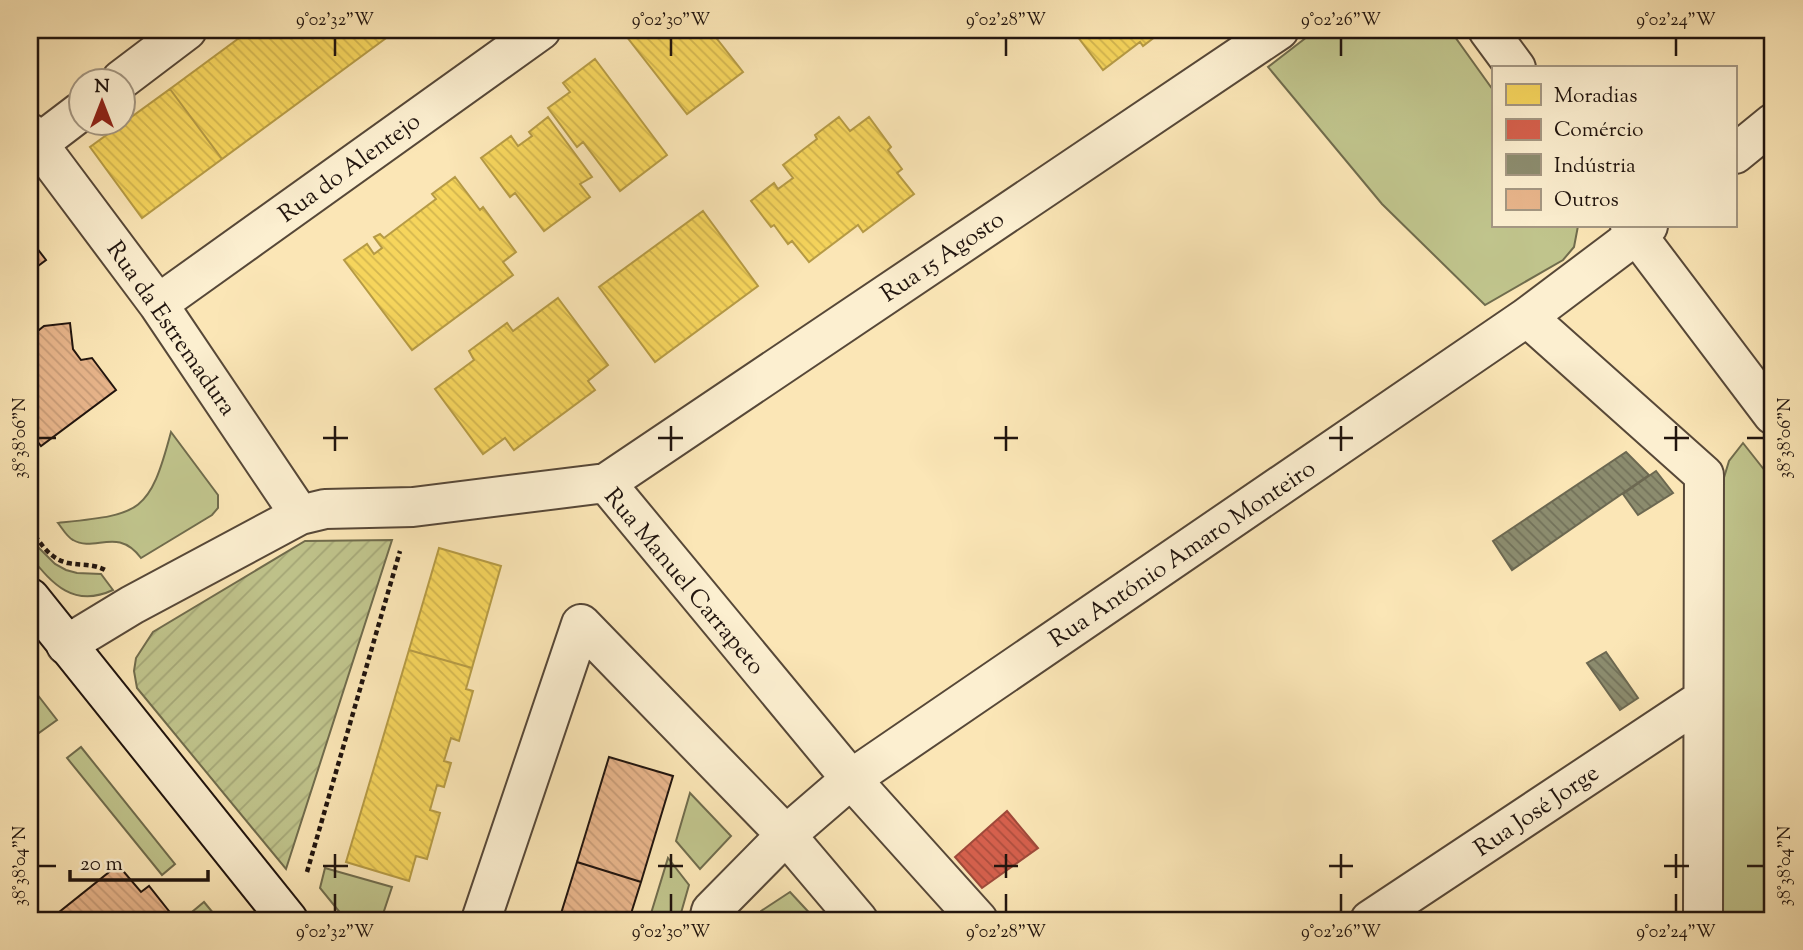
<svg xmlns="http://www.w3.org/2000/svg" width="1803" height="950" font-family="'Sorts Mill Goudy',serif">
  <style>
    .grass { fill: #c0c48c; stroke: #706c4d; stroke-width: 2 }
    .garden { fill: url(#garden-furrows); stroke: #706c4d; stroke-width: 2 }
    .homes { fill: url(#homes-back-hatch); stroke: #b69b45; stroke-width: 2 }
    .shops { fill: url(#shops-back-hatch); stroke: #9f493a; stroke-width: 2 }
    .industry { fill: url(#industry-back-hatch); stroke: #6c6851; stroke-width: 2 }
    .building { fill: url(#building-back-hatch); stroke: #20140e; stroke-width: 2 }
    .lines { fill: none; stroke-linecap: round; stroke-linejoin: round }
    .street-casing { stroke: #574838; stroke-width: 42 }
    .secondary-casing { stroke: #20140e; stroke-width: 42 }
    .path { stroke: #20140e; stroke-width: 4.5; stroke-dasharray: 5 3.5; stroke-linecap: butt }
    .street { stroke: #fcefd0; stroke-width: 38 }
    .secondary { stroke: #fcefd0; stroke-width: 38 }
    .ticks { fill: none; stroke: #20140e; stroke-width: 2.5 }
    .labels { text-anchor: middle; stroke-width: 7; stroke-linejoin: round; paint-order: stroke }
    .street-label { font-size: 24px; fill: #20140e; stroke: #fcefd0 }
    .neatline { fill: none; stroke: #20140e; stroke-width: 2.5 }
    .ticks-label { font-size: 18px; text-anchor: middle; fill: #20140e }
  </style>
  <defs>
    <pattern id="garden-furrows" width="10" height="10" patternUnits="userSpaceOnUse" patternTransform="scale(1.75)"><rect width="10" height="10" fill="#c0c48c"/><path d="M-1 1l2-2M0 10L10 0M9 11l2-2" fill="none" stroke="#a5a878"/></pattern>
    <pattern id="homes-back-hatch" width="6" height="6" patternUnits="userSpaceOnUse" patternTransform="scale(1.75)"><rect width="6" height="6" fill="#f6d55c"/><path d="M-1 5l2 2M0 0l6 6M5-1l2 2" fill="none" stroke="#d3b64f"/></pattern>
    <pattern id="shops-back-hatch" width="6" height="6" patternUnits="userSpaceOnUse" patternTransform="scale(1.75)"><rect width="6" height="6" fill="#d6604d"/><path d="M-1 5l2 2M0 0l6 6M5-1l2 2" fill="none" stroke="#ad4e3e"/></pattern>
    <pattern id="industry-back-hatch" width="6" height="6" patternUnits="userSpaceOnUse" patternTransform="scale(1.75)"><rect width="6" height="6" fill="#8c8c6e"/><path d="M-1 5l2 2M0 0l6 6M5-1l2 2" fill="none" stroke="#727159"/></pattern>
    <pattern id="building-back-hatch" width="6" height="6" patternUnits="userSpaceOnUse" patternTransform="scale(1.75)"><rect width="6" height="6" fill="#e8b58b"/><path d="M-1 5l2 2M0 0l6 6M5-1l2 2" fill="none" stroke="#c79b77"/></pattern>
  </defs>
  <rect width="100%" height="100%" fill="#fbe6b6"/>
  <filter id="stains"><feTurbulence type="fractalNoise" baseFrequency=".00286" numOctaves="4"/><feColorMatrix values="0 0 0 0 .2 0 0 0 0 .09 0 0 0 0 .02 0 0 0 .5 -.17"/></filter>
  <radialGradient id="worn" r=".72"><stop offset=".6" stop-color="#630" stop-opacity="0"/><stop offset="1" stop-color="#630" stop-opacity=".3"/></radialGradient>
  <path class="grass" d="M1316,30h134l43,60v136h85l-4,21 -11,13 -78,45 -103,-101 -114,-137z
    M171,432l47,63v13l-6,7 -71,43c-24,-32 -46,-5 -68,-18 -6,-3 -11,-12 -15,-17 82,-9 91,-8 113,-91z
    M1743,443l30,38v439h-52l-2,-426 10,-33z
    M30,539l25,25 11,6 11,3 24,1 12,16c-39,18 -60,-5 -83,-34z
    M30,685l27,35 -21,15 -6,-8z
    M81,747l94,117 -13,11 -95,-117z
    M690,793l41,43 -31,33 -24,-28z
    M668,858l21,27 -10,35h-30z
    M325,868l67,19 -11,33h-35l-26,-32z
    M790,892l26,28 -56,-2 1,-7z
    M204,902l15,18h-21l-6,-8z"/>
  <path class="garden" d="M392,540l-106,329 -149,-181 -3,-17 2,-13 17,-26 152,-91z"/>
  <path class="homes" d="M250,30h147l-175,129 -52,-70z
    M626,30h84l33,42 -56,42 -64,-82z
    M1067,30h97l-21,16 -3,-4 -37,28 -29,-38 -3,3z
    M595,59l72,96 -47,36 -37,-49 -6,5 -29,-39 22,-16 -7,-9z
    M170,89l52,70 -80,59 -52,-71z
    M548,117l44,60 -12,7 10,13 -46,34 -29,-38 -5,4 -29,-39 30,-22 7,10 14,-10 -3,-4z
    M839,117l11,14 19,-14 22,30 -3,3 14,19 -5,4 17,21 -51,38 -5,-7 -49,37 -17,-21 -4,3 -14,-19 -3,2 -20,-26 23,-18 4,6 15,-11 -10,-13 34,-26 -2,-4z
    M455,177l25,33 3,-3 33,45 -13,10 10,13 -101,75 -68,-90 23,-16 7,10 8,-6 -8,-11 6,-3 4,4 52,-39 -4,-5z
    M703,211l55,75 -103,76 -56,-75z
    M558,298l50,67 -20,16 7,9 -81,60 -9,-12 -22,16 -48,-65 39,-29 -5,-9 38,-28 6,8z
    M439,548l62,18 -29,102 -63,-18z
    M409,650l63,18 -6,21 7,2 -14,50 -8,-3 -7,23 7,2 -7,24 -7,-2 -7,25 10,3 -13,46 -11,-3 -7,25 -63,-19z"/>
  <path class="shops" d="M1007,811l31,37 -56,40 -27,-31z"/>
  <path class="industry" d="M1626,452l23,23 -137,95 -19,-29z
    M1656,471l17,22 -35,22 -15,-21z
    M1606,652l32,46 -18,12 -33,-47z"/>
  <path class="building" d="M30,239l16,21 -16,12z
    M70,323l3,26 8,11 11,-2 24,32 -75,56 -11,-14v-104l4,6 10,-8z
    M609,757l64,19 -32,106 -64,-20z
    M577,862l64,20 -12,38h-70z
    M118,865l23,27 8,-6 27,34h-112l-6,-7z"/>
  <g class="lines">
    <defs>
      <path id="street" d="M1488,30l28,38
        M121,80l66,-50
        M30,133l128,171 142,211
        M38,144l42,-32
        M1735,154l38,-31
        M1630,226l143,189
        M158,304l383,-274
        M1527,317l177,158 -1,445
        M606,483l245,296 127,141
        M66,645l66,-40 168,-90 25,-6 88,-2 193,-24 673,-453
        M481,920l100,-296 205,211 72,85
        M709,920l2,-9 75,-76 65,-56 676,-462 121,-91
        M1370,920l333,-221"/>
      <path id="secondary" d="M30,598l258,322"/>
    </defs>
    <use href="#street" class="street-casing"/>
    <use href="#secondary" class="secondary-casing"/>
    <path class="path" d="M30,529c10,13 19,30 38,34 15,3 25,0 39,8
      M307,872l93,-321"/>
    <use href="#street" class="street"/>
    <use href="#secondary" class="secondary"/>
  </g>
  <path class="ticks" d="M335,38v18M671,38v18M1006,38v18M1341,38v18M1676,38v18M335,426v25M671,426v25M1006,426v25M1341,426v25M1676,426v25M38,438h18M323,438h25M658,438h25M994,438h24M1329,438h24M1664,438h25M1747,438h17M335,854v24M671,854v24M1006,854v24M1341,854v24M1676,854v24M38,866h18M323,866h25M658,866h25M994,866h24M1329,866h24M1664,866h25M1747,866h17M335,894v18M671,894v18M1006,894v18M1341,894v18M1676,894v18"/>
  <g class="labels">
    <g class="street-label">
      <text transform="translate(349 167) rotate(-36)" y="8">Rua do Alentejo</text>
      <text transform="translate(942 256) rotate(-34)" y="8">Rua 15 Agosto</text>
      <text transform="translate(172 328) rotate(55)" y="8">Rua da Estremadura</text>
      <text transform="translate(1182 553) rotate(-34)" y="8">Rua António Amaro Monteiro</text>
      <text transform="translate(685 581) rotate(50)" y="8">Rua Manuel Carrapeto</text>
      <text transform="translate(1536 810) rotate(-34)" y="8">Rua José Jorge</text>
    </g>
  </g>
  <rect width="1803" height="950" fill="none" stroke="#fbe6b6" stroke-width="77"/>
  <rect x="1492" y="66" width="245" height="161" fill="#fcefd0" stroke="#a49782" stroke-width="2"/>
  <rect x="1506" y="84" width="35" height="21" fill="#f6d55c" stroke="#a49782" stroke-width="2"/>
  <text x="1554" y="102" font-size="21" fill="#20140e">Moradias</text>
  <rect x="1506" y="119" width="35" height="21" fill="#d6604d" stroke="#a49782" stroke-width="2"/>
  <text x="1554" y="136" font-size="21" fill="#20140e">Comércio</text>
  <rect x="1506" y="154" width="35" height="21" fill="#8c8c6e" stroke="#a49782" stroke-width="2"/>
  <text x="1554" y="172" font-size="21" fill="#20140e">Indústria</text>
  <rect x="1506" y="189" width="35" height="21" fill="#e8b58b" stroke="#a49782" stroke-width="2"/>
  <text x="1554" y="206" font-size="21" fill="#20140e">Outros</text>
  <g transform="translate(102 102)"><circle r="33" fill="#fcefd0" stroke="#a49782" stroke-width="2"/>
  <path d="M0-5L12 26L0 18L-12 26Z" fill="#8f2418"/>
  <text y="-10" font-size="19" font-weight="bold" text-anchor="middle" fill="#20140e">N</text>
  </g>
  <path d="M70 870v10h138v-10" fill="none" stroke="#20140e" stroke-width="3.5"/>
  <text x="80" y="870" font-size="21" fill="#20140e" stroke="#fcefd0" stroke-width="5" paint-order="stroke">20 m</text>
  <rect x="38" y="38" width="1726" height="874" class="neatline"/>
  <g class="ticks-label">
    <text x="335" y="25">9°02'32"W</text>
    <text x="671" y="25">9°02'30"W</text>
    <text x="1006" y="25">9°02'28"W</text>
    <text x="1341" y="25">9°02'26"W</text>
    <text x="1676" y="25">9°02'24"W</text>
    <text transform="translate(19 438) rotate(-90)" y="6">38°38'06"N</text>
    <text transform="translate(1784 438) rotate(-90)" y="6">38°38'06"N</text>
    <text transform="translate(19 866) rotate(-90)" y="6">38°38'04"N</text>
    <text transform="translate(1784 866) rotate(-90)" y="6">38°38'04"N</text>
    <text x="335" y="937">9°02'32"W</text>
    <text x="671" y="937">9°02'30"W</text>
    <text x="1006" y="937">9°02'28"W</text>
    <text x="1341" y="937">9°02'26"W</text>
    <text x="1676" y="937">9°02'24"W</text>
  </g>
  <rect width="100%" height="100%" filter="url(#stains)"/>
  <rect width="100%" height="100%" fill="url(#worn)"/>
</svg>
